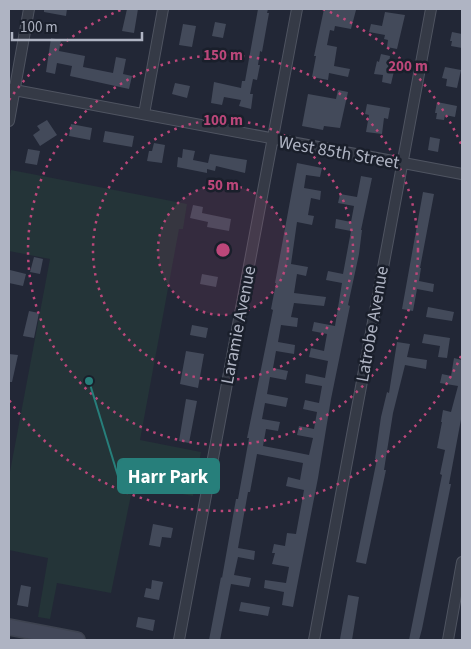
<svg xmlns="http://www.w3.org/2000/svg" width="471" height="649" font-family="'Source Sans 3',sans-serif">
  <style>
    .green { fill: #243438 }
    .building { fill: #434a5a }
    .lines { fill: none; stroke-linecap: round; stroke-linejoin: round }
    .street-casing { stroke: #4f5461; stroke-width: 12 }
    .secondary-casing { stroke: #3e4350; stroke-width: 18 }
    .street { stroke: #353a46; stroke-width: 10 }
    .secondary { stroke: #434859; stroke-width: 15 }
    .ring { fill: none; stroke: #bc477a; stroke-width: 2.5; stroke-dasharray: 2.5 5 }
    .labels { text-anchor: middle; stroke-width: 5; stroke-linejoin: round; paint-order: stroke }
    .street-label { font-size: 18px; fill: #afb4c3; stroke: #1a1f2b }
    .centre { fill: #bc477a; stroke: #1a1f2b; stroke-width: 2.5 }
    .ring-label { font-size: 15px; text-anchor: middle; font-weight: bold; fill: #bc477a; stroke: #1a1f2b; stroke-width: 5; stroke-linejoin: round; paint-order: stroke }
    .leader { fill: none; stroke: #277f7b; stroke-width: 2 }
    .callout-dot { fill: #277f7b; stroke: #1a1f2b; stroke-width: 2 }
    .callout { fill: #277f7b; stroke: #277f7b; stroke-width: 2 }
    .callout-label { font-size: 19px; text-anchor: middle; font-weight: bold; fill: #fff }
  </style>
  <rect width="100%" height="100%" fill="#222736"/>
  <path class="green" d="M11,170l176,34 -4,25h-4l-39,211 61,12 -8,44 -60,-11 -22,108 -54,-10 -7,36 -12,-2 10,-59 -39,-8v-73l41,-218 -41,-8v-69z"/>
  <path class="building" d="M44,9h23l-1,7 -22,-4z
    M127,9h11l-4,24 -12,-2z
    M258,9h10l-1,4h2l-7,39 -2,-1 -2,14h2l-3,15 -4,-1 -3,15h3l-2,15 -12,-3 2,-6 -17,-3 -2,8 -11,-2 3,-21 27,6 1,-7h3z
    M324,9l32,1 -5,19 -16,-3 -1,5 -4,-1 -3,15 10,2 -3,19 16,3 -2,8 -19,-4 -1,7 -16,-3 4,-21h-2z
    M385,12l20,3 -8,34 -10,-2 1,-7 -4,-1 1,-4 -16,-3 2,-8 11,2z
    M215,22l11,2 -3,14 -11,-2z
    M183,24l13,2 -4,21 -13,-2z
    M452,32l10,2v14l-11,-2 1,-5h-2z
    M51,38l10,2 -2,11 26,5 -2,11 30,6 3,-16 10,2 -3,15 9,2 -3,13 -59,-13 2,-10 -15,-3 -2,11 -9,-2z
    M381,54l9,2 -2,14 6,1 -3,13 -9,-2 1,-7 -9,-1 3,-13 2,1z
    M445,67l16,3 -4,18 -11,-2 1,-7 -5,-1z
    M175,83l15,3 -3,12 -15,-4z
    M338,90l10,2 -8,36 -16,-2 -1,4 -21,-4 6,-32 28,5z
    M437,102l20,4 -2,11 -10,-2 -1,5 -8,-1 1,-6h-2z
    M367,104l23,4 -2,11 -4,-1 -2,16 -16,-2 3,-17 -4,-1z
    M47,120l10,15 -17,11 -7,-11 7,-5 -3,-4z
    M71,124l21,4 -2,12 -21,-4z
    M105,131l29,5 -2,11 -29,-5z
    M430,137l10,2 -2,13 -10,-2z
    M154,143l11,2 -3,18 -15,-2 2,-10h3z
    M28,149l12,2 -3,14 -12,-2z
    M183,149l12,2 -2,9 15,3 2,-9 37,6 -2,13 -29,-7 -1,5 -8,-2v4l-30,-6 1,-10 4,1z
    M297,163l25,5 -2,9 -14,-2 -2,13 17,3 -1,9 -9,-2 -3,17 6,1 -2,9 -15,-3 -6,42 17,3 -2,9 -9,-2 -3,19 32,4 -2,9 -30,-3 -3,14 7,1 -1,9 -16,-2 -3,17 17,3 -1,9 -18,-3 -3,17 15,3 -2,9 -16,-3 -3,17 21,4 -2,9 -21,-4 -3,16 18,3 -2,9 -12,-2 -3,17 16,3 30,6 4,-17 -16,-3 2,-9 15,3 3,-17 -14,-3 2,-9 14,3 3,-17 -17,-3 1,-9 19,4 3,-17 -19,-4 2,-9 13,3 3,-17 -15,-3 2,-9 21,4 7,-43 -16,-3 2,-9 15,3 8,-43 -16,-3 1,-9 15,3 3,-16 -16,-3 2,-9 17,3 4,-21 11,2 -11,52h1l-3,24 -11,51 2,1 -19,93 -13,79 -25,129 -11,-2 2,-13 -20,-4 1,-8 21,3 3,-16 -17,-3 3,-11h-3l2,-9 11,2 2,-13 9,1 8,-44 -18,-4 2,-9 12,3 3,-17 -46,-9 -7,38h-2l-10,56 17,3 -1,9 -16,-3 -4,18 17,3 -2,9 -18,-3 -11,56h-11l12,-63 1,1 14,-79h2l6,-33 5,-28h-2l26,-128 -2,-1 5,-26h-1z
    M423,192l11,2 -14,74h1l-2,13 15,3 -1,8 -16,-3 -4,22 -11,-2z
    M193,205l10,2 -1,6 29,6 -2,12 -22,-4 1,-5 -18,-4z
    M34,257l9,2 -3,15 -10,-2z
    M10,270l16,4 -3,12 -14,-3z
    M202,274l16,3 -2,10 -16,-3z
    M428,307l26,5 -2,9 -26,-4z
    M29,311l10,2 -5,25 -11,-2z
    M192,325l16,3 -2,10 -16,-3z
    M424,334l26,4 -3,20 -9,-1 2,-11 -18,-3z
    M397,342l13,2 -3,13 20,3 -1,9 -21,-4 -12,48 -9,57h2l-20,94 -10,-2 21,-103h-2l6,-42 6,-25 2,1z
    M186,351l18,3 -6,34 -18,-4z
    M9,354l9,1 -6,27h-3z
    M454,358l8,2v54l-13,70h2l-29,145 -3,11h-10l33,-165 -2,-1 5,-24 -8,-2 5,-26h-1l2,-12 8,2 7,-26 -18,-3 2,-9 9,2z
    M186,399l11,2 -8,42 -10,-2z
    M153,524l20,4 -2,10 -9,-1 -2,10 -11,-2z
    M152,580l11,2 -4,18 -15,-3 2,-9 5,1z
    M21,585l10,2 -3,20 -11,-2z
    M348,595l11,2 -7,43 -12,-1z
    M241,602l29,5 -2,9 -29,-5z
    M138,617l17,3 -2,11 -17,-4z"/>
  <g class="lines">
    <defs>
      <path id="street" d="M9,89l453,85
        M144,114l19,-105
        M9,121l20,-112
        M179,640l118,-631
        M314,640l117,-631
        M448,640l14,-78"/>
      <path id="secondary" d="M9,627l68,13"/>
    </defs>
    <use href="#street" class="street-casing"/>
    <use href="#secondary" class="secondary-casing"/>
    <use href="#street" class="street"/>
    <use href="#secondary" class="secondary"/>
  </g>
  <circle cx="223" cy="250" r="65" fill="#bc477a" fill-opacity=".12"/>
  <g class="ring">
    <circle cx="223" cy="250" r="65"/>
    <circle cx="223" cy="250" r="130"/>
    <circle cx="223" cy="250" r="195"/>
    <path d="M461 356A261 261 0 0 1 9 400M9 100A261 261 0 0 1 123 9M323 9A261 261 0 0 1 461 144"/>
  </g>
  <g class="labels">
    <g class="street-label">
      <text transform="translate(339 152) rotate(10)" y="6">West 85th Street</text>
      <text transform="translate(372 324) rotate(-80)" y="6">Latrobe Avenue</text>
      <text transform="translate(238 325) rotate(-79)" y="6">Laramie Avenue</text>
    </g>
  </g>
  <circle cx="223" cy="250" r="8" class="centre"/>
  <g class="ring-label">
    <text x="223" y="60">150 m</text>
    <text x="408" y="71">200 m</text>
    <text x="223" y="125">100 m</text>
    <text x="223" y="190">50 m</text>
  </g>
  <path class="leader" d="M89 381L118 476"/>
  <circle class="callout-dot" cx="89" cy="381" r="5"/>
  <rect class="callout" x="118" y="459" width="101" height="34" rx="5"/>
  <g class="callout-label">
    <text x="168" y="483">Harr Park</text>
  </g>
  <rect width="471" height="649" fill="none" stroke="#afb4c3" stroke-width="20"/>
  <path d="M12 32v8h130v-8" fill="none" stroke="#afb4c3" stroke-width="2.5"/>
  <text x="20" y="32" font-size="15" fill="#afb4c3" stroke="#1a1f2b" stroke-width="4" paint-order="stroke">100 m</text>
</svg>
